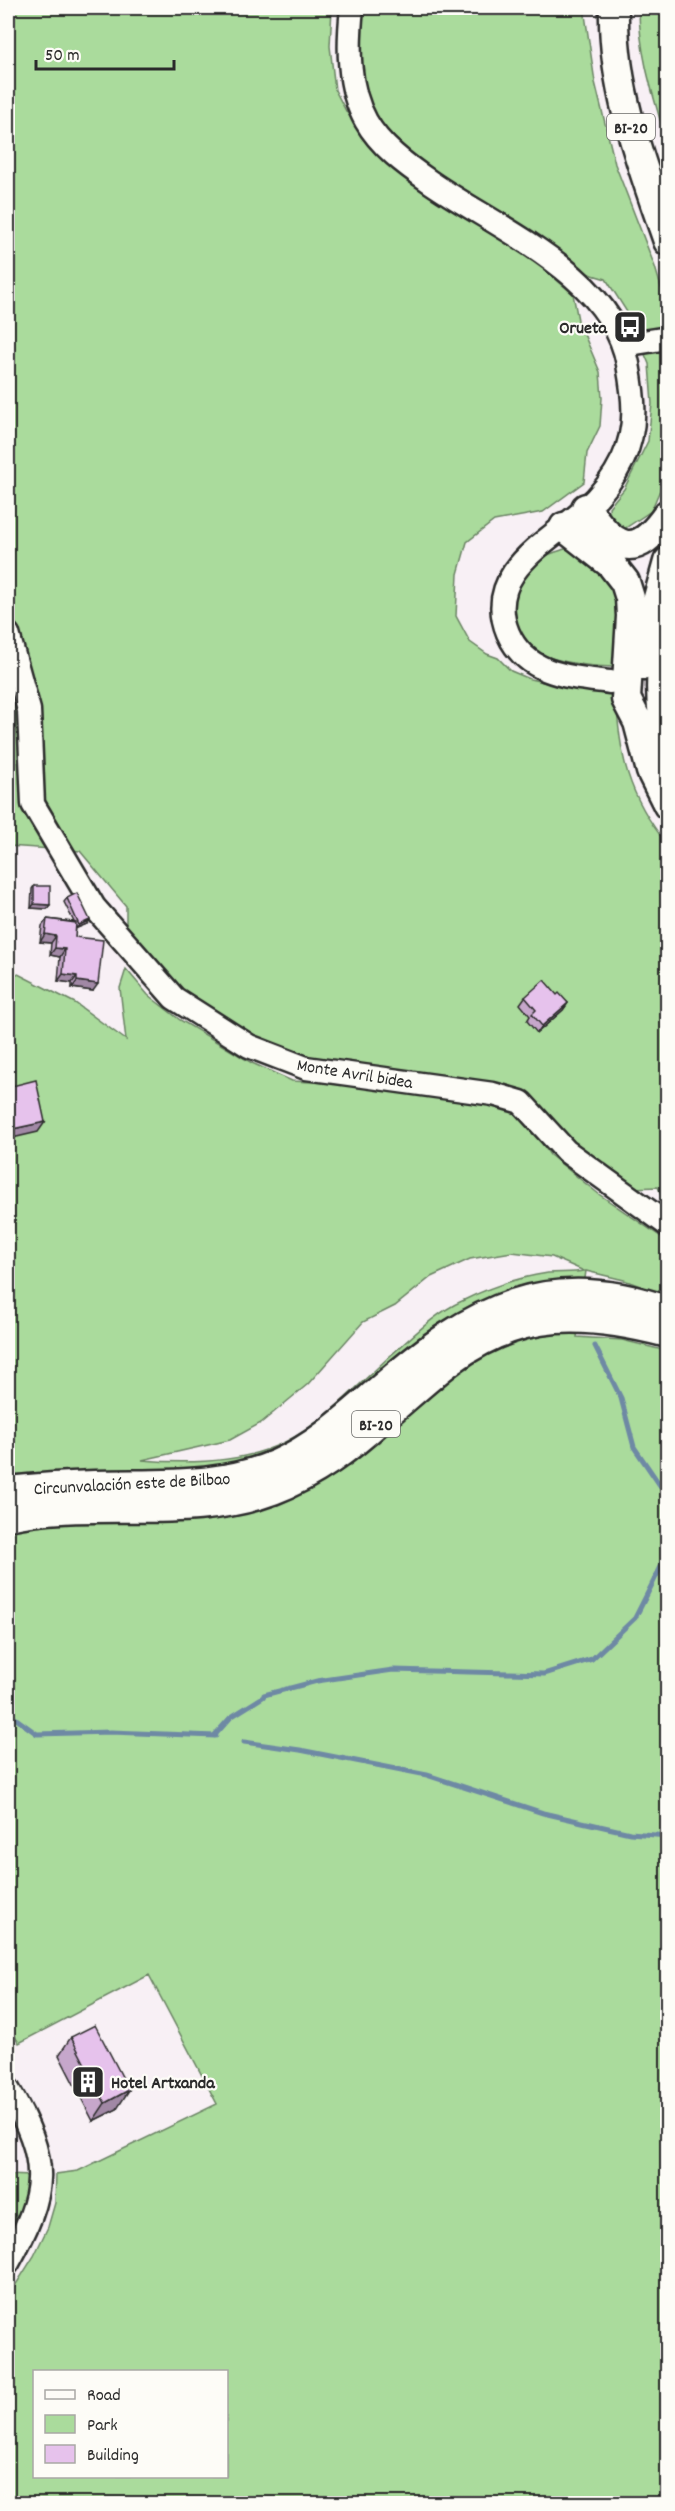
<svg xmlns="http://www.w3.org/2000/svg" width="675" height="2511" font-family="Dekko,sans-serif">
  <style>
    .green { fill: #aadb9c; stroke: #6a8364; stroke-width: 1.5; fill-rule: evenodd }
    .lines { fill: none; stroke-linecap: round; stroke-linejoin: round }
    .stream { stroke: #6e89a4; stroke-width: 5 }
    .minor-casing { stroke: #2b2b2b; stroke-width: 27 }
    .major-casing { stroke: #2b2b2b; stroke-width: 33 }
    .minor { stroke: #fdfcf7; stroke-width: 22 }
    .major { stroke: #fdfcf7; stroke-width: 28 }
    .wall { fill: #c6a7cb; stroke: #2b2b2b; stroke-width: 1.5 }
    .shaded-wall { fill: #a188a5; stroke: #2b2b2b; stroke-width: 1.5 }
    .building { fill: #e6c2ec; stroke: #2b2b2b; stroke-width: 1.5 }
    .labels { text-anchor: middle; stroke-width: 4.5; stroke-linejoin: round; paint-order: stroke }
    .shield { fill: #fdfcf7; stroke: #6a6a68; stroke-width: 1.5 }
    .shield-label { font-size: 16px; font-weight: bold; fill: #2b2b2b }
    .poi-label { font-size: 18px; font-weight: bold; fill: #2b2b2b; stroke: #fdfcf7; text-anchor: end }
    .street-label { font-size: 18px; fill: #2b2b2b; stroke: #fdfcf7 }
  </style>
  <rect width="100%" height="100%" fill="#f8f0f5"/>
  <filter id="ink" filterUnits="userSpaceOnUse"><feTurbulence type="fractalNoise" baseFrequency=".0167" numOctaves="2"/><feDisplacementMap in="SourceGraphic" scale="12" xChannelSelector="R" yChannelSelector="G"/><feConvolveMatrix kernelMatrix="1 2 1 2 8 2 1 2 1" color-interpolation-filters="sRGB"/></filter>
  <g filter="url(#ink)">
    <path class="green" d="M8,8h324l-2,38 5,44 11,21 21,29 34,31 138,94 34,29 5,26 22,52 2,26 -2,28 -13,27 -3,29 -41,30 -49,9 -27,21 -9,32 -2,42 14,26 17,12 11,4 13,13 19,8 39,9 47,6c3,61 12,102 51,150v364l-9,-21 -27,1 -64,-46 -36,-43 -229,-41 -32,-12 -76,-41 -68,-69v-30l-46,-55 -12,-1 -28,-47 -13,-135 -19,-57z
      M360,8h224l11,74 20,82 40,103 12,40v148l-7,35 -9,21 -30,20 -11,-10 -1,-14 15,-18 24,-48 4,-37 -3,-40 -22,-52 -21,-33 -17,-5c-34,-24 -68,-47 -103,-70 -39,-26 -97,-58 -117,-101 -14,-29 -9,-64 -9,-95z
      M639,8h28v135c-13,-45 -28,-88 -28,-135z
      M565,549c15,3 21,9 32,19 28,28 20,63 20,99 -20,0 -60,-4 -78,-14 -32,-20 -32,-62 -7,-88 9,-9 21,-12 33,-16z
      M8,653l43,196 -43,-3z
      M8,895l6,77 61,31 51,37 -6,-52 6,-19 22,26 32,25 72,43 40,18 133,7 94,22 31,45 50,40 67,46v55l-43,-16 -38,-9 -9,66 45,3 45,11v1152h-659v-206l26,-41 14,-29 7,-24 1,-29 22,-3 139,-67 -68,-129 -130,68 -11,-18zM512,1252l40,5 32,14c-11,2 -24,1 -36,2 -28,4 -60,15 -86,28 -27,12 -50,36 -72,55 -33,30 -65,66 -105,86 -42,21 -97,22 -143,18l88,-20 31,-17 47,-39 55,-62 32,-16 36,-29 39,-18zM34,2372h192v104h-192z
      M8,2175l22,1 -9,38 -13,21z"/>
    <g class="lines">
      <path class="stream" d="M595,1346l26,52 13,49 34,50
        M264,1695l53,-14 76,-11 151,4 48,-15 43,-41 33,-65
        M8,1713l29,21 74,-2 105,4
        M214,1736l17,-19 32,-20
        M244,1742l56,8 127,25 116,38 87,20 38,3"/>
      <defs>
        <path id="minor" d="M352,8c-4,37 -5,79 14,113 14,25 40,44 63,60 67,47 183,93 199,183 6,33 10,63 -5,95 -9,19 -23,37 -39,51 -36,32 -101,63 -76,123 18,42 62,44 102,49
          M623,345l45,-7
          M8,634l21,76 4,94 61,103 80,91 75,48 57,22 187,26 28,8 45,49 102,74
          M8,2089c43,73 40,102 0,174"/>
        <path id="major" d="M614,8c-2,81 28,158 54,233
          M586,508c30,43 49,53 82,6
          M564,527l47,37 14,18 5,16 1,18 -5,83 12,23 13,49 17,34
          M667,632c-8,38 -8,76 1,114
          M642,666l6,-32 20,-72
          M8,1491c28,-3 57,-5 86,-6 61,-2 125,4 183,-21 41,-18 73,-49 106,-77 89,-78 166,-119 285,-76
          M8,1516c86,-19 180,6 265,-26 42,-16 76,-42 109,-72 23,-19 45,-40 69,-58 70,-52 137,-48 217,-27"/>
      </defs>
      <use href="#minor" class="minor-casing"/>
      <use href="#major" class="major-casing"/>
      <use href="#minor" class="minor"/>
      <use href="#major" class="major"/>
    </g>
    <path class="wall" d="M34,886l13,23 -16,-1 1,-19z
      M67,898l20,26 -10,4 -1,-1 -1,10 18,54 -21,-3v-5l-14,-2 2,-24 -10,-2 1,-12 -11,-1 2,-16 5,-7 27,3 -10,-20z
      M557,995l11,8 -5,7 -26,23 -10,-12 3,-5 -10,-12 5,-7z
      M71,2037l46,72 -24,12 -34,-66z"/>
    <path class="shaded-wall" d="M34,904l16,1 -3,4 -16,-1z
      M90,920l-3,4 -10,4 2,-3z
      M45,934l11,2 -5,7 -11,-1z
      M55,948l10,1 -5,8 -10,-2z
      M63,974l14,2 -5,7 -14,-2z
      M77,981l21,3 -5,7 -21,-3z
      M568,1003l-5,7 -26,23 5,-7z
      M45,1122l-7,10 -30,7v-9z
      M129,2090l-12,19 -24,12 12,-18z"/>
    <path class="building" d="M34,886h16v19l-16,-1z
      M77,893l13,27 -11,5 -12,-27z
      M47,919l29,4 -1,14 28,3 -5,44 -21,-3v-5l-14,-2 2,-25 -10,-1 1,-12 -11,-2z
      M544,980l13,15 2,-2 9,10 -26,23 -10,-12 4,-4 -11,-13z
      M36,1080l9,42 -37,8v-43z
      M95,2025l34,65 -24,13 -34,-66z"/>
  </g>
  <defs>
    <symbol id="bus-square" viewBox="-11 -11 22 22"><rect x="-9" y="-9" width="18" height="18" rx="4" fill="#2b2b2b" stroke="#fdfcf7"/><path d="M-5-6H5V4H4V6H2V4H-2V6H-4V4H-5ZM-3.5-4V0h7V-4ZM-3.5 1.2v1.5H-2V1.2ZM2 1.2v1.5H3.5V1.2Z" fill="#fff"/></symbol>
    <symbol id="building-square" viewBox="-11 -11 22 22"><rect x="-9" y="-9" width="18" height="18" rx="4" fill="#2b2b2b" stroke="#fdfcf7"/><path d="M-4-6H4V6H1V3H-1V6H-4ZM-2.5-4.3h1.7v1.8h-1.7ZM.8-4.3h1.7v1.8H.8ZM-2.5-1h1.7V.8h-1.7ZM.8-1h1.7V.8H.8Z" fill="#fff"/></symbol>
  </defs>
  <g fill-rule="evenodd">
    <use href="#bus-square" x="611" y="308" width="38" height="38"/>
    <use href="#building-square" x="69" y="2063" width="38" height="38"/>
  </g>
  <g class="labels">
    <g class="shield">
      <rect x="607" y="114" width="48" height="26" rx="4.5"/>
      <rect x="352" y="1411" width="48" height="26" rx="4.5"/>
    </g>
    <g class="shield-label">
      <text x="631" y="133">BI-20</text>
      <text x="376" y="1430">BI-20</text>
    </g>
    <g class="poi-label">
      <text x="607" y="333">Orueta</text>
      <text x="111" y="2088" text-anchor="start">Hotel Artxanda</text>
    </g>
    <g class="street-label">
      <text transform="translate(355 1073) rotate(9)" y="6">Monte Avril bidea</text>
      <text transform="translate(132 1483) rotate(-3)" y="6">Circunvalación este de Bilbao</text>
    </g>
  </g>
  <rect width="675" height="2511" fill="none" stroke="#fdfcf7" stroke-width="30"/>
  <rect x="15" y="15" width="645" height="2481" fill="none" stroke="#2b2b2b" stroke-width="2" filter="url(#ink)"/>
  <rect x="33" y="2370" width="195" height="108" fill="#fdfcf7" stroke="#a9a8a5" stroke-width="1.5"/>
  <rect x="45" y="2390" width="30" height="9" fill="#fdfcf7" stroke="#a9a8a5" stroke-width="1.5"/>
  <text x="87" y="2400" font-size="18" fill="#2b2b2b">Road</text>
  <rect x="45" y="2415" width="30" height="18" fill="#aadb9c" stroke="#a9a8a5" stroke-width="1.5"/>
  <text x="87" y="2430" font-size="18" fill="#2b2b2b">Park</text>
  <rect x="45" y="2445" width="30" height="18" fill="#e6c2ec" stroke="#a9a8a5" stroke-width="1.5"/>
  <text x="87" y="2460" font-size="18" fill="#2b2b2b">Building</text>
  <path d="M36 60v9h138v-9" fill="none" stroke="#2b2b2b" stroke-width="3"/>
  <text x="45" y="60" font-size="18" fill="#2b2b2b" stroke="#fdfcf7" stroke-width="4.5" paint-order="stroke">50 m</text>
</svg>
